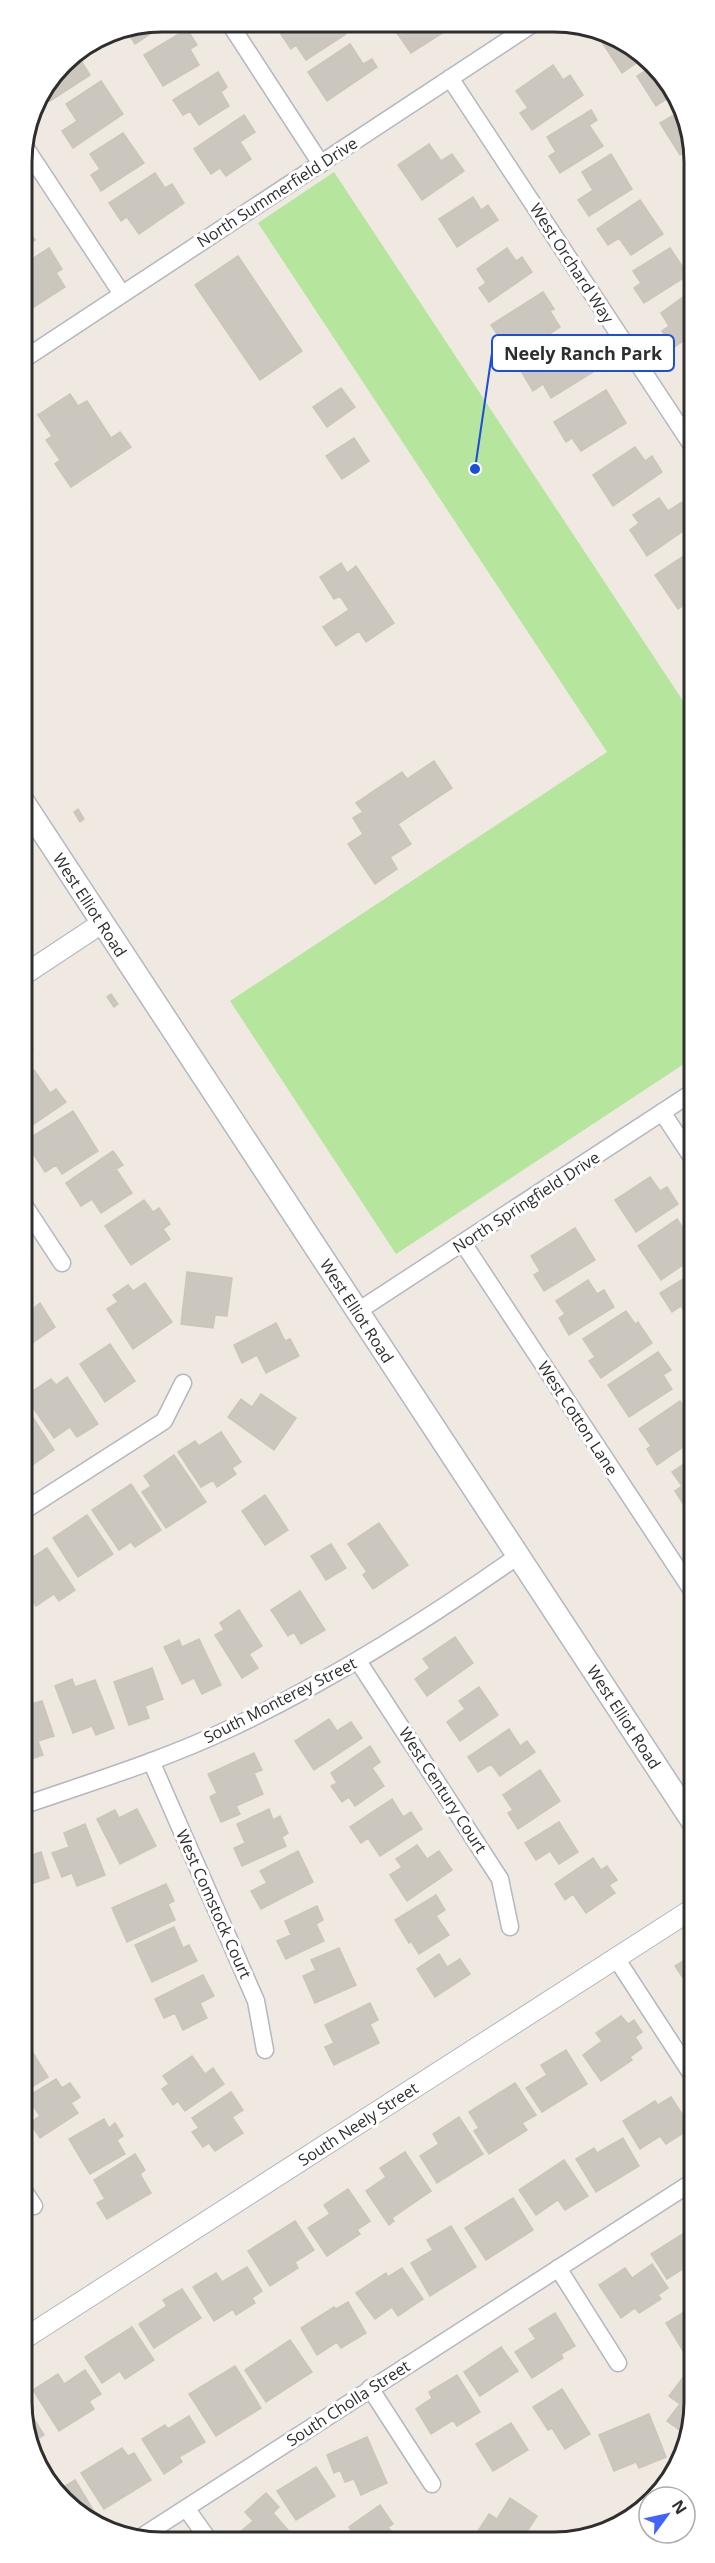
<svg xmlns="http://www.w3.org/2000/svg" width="715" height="2563" font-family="'Open Sans',sans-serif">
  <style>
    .green { fill: #b6e59e }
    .building { fill: #cbc7bf; stroke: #cbc5ba; stroke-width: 1.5 }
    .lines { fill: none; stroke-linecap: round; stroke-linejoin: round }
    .minor-casing { stroke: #b4b7c1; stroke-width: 19 }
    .tertiary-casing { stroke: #b4b7c1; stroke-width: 22 }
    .secondary-casing { stroke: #b4b7c1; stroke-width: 25 }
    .minor { stroke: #fff; stroke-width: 16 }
    .tertiary { stroke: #fff; stroke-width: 20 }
    .secondary { stroke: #fff; stroke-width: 22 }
    .labels { text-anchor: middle; stroke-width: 6; stroke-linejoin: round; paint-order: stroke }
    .street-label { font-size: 16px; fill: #2e2e2e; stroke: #fff }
    .rim { fill: none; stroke: #2e2e2e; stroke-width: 3 }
    .leader { fill: none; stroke: #1d4ed8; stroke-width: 2 }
    .callout-dot { fill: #1d4ed8; stroke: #fff; stroke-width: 2 }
    .callout { fill: #fff; stroke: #1d4ed8; stroke-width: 2 }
    .callout-label { font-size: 18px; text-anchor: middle; font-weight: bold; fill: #2e2e2e }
  </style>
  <rect width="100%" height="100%" fill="#efe9e1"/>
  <path class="green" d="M334,172l359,544v342l-297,196 -166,-253 377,-249 -349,-529z"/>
  <path class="building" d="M162,21h8l-35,23 -10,-16z
    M290,22h49l7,12 -40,26 -10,-15 -5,4 -13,-19z
    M390,23h68l-47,30z
    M187,29l10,16 -7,4 9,16 -36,21 -19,-31z
    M600,35l42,24 -20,14 -24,-37z
    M350,44l13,20 9,-5 5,8 -50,34 -19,-29z
    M76,53l14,22 -40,26 -7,-10 20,-29z
    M553,65l10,15 7,-5 13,20 -51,35 -12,-17 8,-5 -12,-17z
    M653,66l6,3 12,27 -15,10 -19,-30z
    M218,72l9,15 -6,5 8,14 -30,19 -9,-14 -7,4 -10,-15z
    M101,81l22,33 -50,34 -11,-17 15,-10 -11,-17z
    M591,110l6,10 -8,5 14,21 -43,27 -11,-17 7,-4 -9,-15z
    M679,112l14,31v4l-13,8 -20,-32z
    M244,115l11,17 -15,10 11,17 -25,17 -6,-8 -9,6 -17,-25z
    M123,133l21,30 -43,28 -10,-16 9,-6 -10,-15z
    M429,144l12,17 11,-7 12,17 -42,29 -24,-35z
    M611,154l21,35 -43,27 -11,-16 15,-10 -11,-18z
    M155,173l10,15 7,-4 12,19 -45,31 -12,-17 -6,4 -12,-18z
    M473,197l8,13 7,-5 10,15 -41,27 -18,-28z
    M640,200l23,34 -32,21 -12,-17 -11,7 -11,-16z
    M21,207l8,11 -6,4 12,18 -14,9z
    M49,248l13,21 -6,4 9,14 -42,27 -2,-4 4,-3 -4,-5v-36z
    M507,248l9,13 6,-4 10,15 -43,30 -10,-14 7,-5 -9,-14z
    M670,248l18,27 -44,28 -10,-15 7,-5 -8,-12z
    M238,256l64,95 -42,29 -65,-95z
    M543,292l11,17 -4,2 10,16 -40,26 -8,-13 -8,5 -13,-20z
    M690,292l3,4v38l-20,14 -11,-17 7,-5 -8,-13z
    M573,339l20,33 -42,26 -8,-14 -10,7 -12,-20z
    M341,388l14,19 -28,20 -14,-20z
    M606,390l20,33 -45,28 -9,-13 -6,4 -12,-20z
    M70,394l8,12 9,-5 24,37 9,-6 11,15 -60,40 -16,-23 5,-4 -14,-20 6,-4 -14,-21z
    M354,438l15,23 -27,18 -16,-23z
    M635,447l10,14 7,-5 10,16 -49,34 -20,-31z
    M659,498l9,13 14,-9 11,16v6l-46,32 -17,-26 9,-7 -6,-8z
    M693,550v49l-15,10 -23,-34z
    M341,563l6,10 9,-7 38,57 -28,19 -7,-11 -23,15 -13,-19 26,-17 -9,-14 -6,3 -14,-22z
    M434,761l18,27 -54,36 13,20 -21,13 7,12 -22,15 -27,-40 15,-10 -10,-16 10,-6 -7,-9 46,-31 5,7z
    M78,809l6,10 -4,3 -6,-10z
    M693,837v25l-11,-17z
    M111,994l7,10 -4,3 -7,-10z
    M22,1033l11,17 -6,4 6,10 -11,7z
    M34,1070l16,23 6,-4 10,13 -44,30v-54z
    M73,1111l25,40 -36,23 -6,-9 -11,7 -20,-31z
    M113,1151l10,14 -7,4 16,24 -31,20 -9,-14 -11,7 -15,-23z
    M650,1177l10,14 7,-4 11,17 -42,28 -21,-32z
    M144,1200l9,12 6,-4 11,16 -7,5 7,10 -39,26 -26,-39z
    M677,1219l12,18 4,-3v24l-32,22 -23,-34z
    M575,1228l20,32 -51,31 -10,-16 6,-4 -9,-15z
    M187,1272l45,6 -5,38 -12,-1 -2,13 -32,-4z
    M693,1273v45l-3,2 -9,-14 -9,6 -12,-19z
    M588,1280l9,14 7,-4 10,17 -45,28 -10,-17 6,-4 -9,-13z
    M145,1283l27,39 -39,27 -26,-40 11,-7 -5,-7 15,-10 5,6z
    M22,1297l9,13 9,-7 15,24 -33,23z
    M626,1311l9,13 3,-2 14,21 -51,35 -12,-17 6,-4 -12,-18z
    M276,1323l9,18 5,-2 9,17 -33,17 -9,-18 -15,8 -8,-18z
    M110,1344l25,37 -30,21 -25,-38z
    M658,1352l13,18 -8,5 9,14 -43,28 -21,-32z
    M67,1377l31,47 -21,13 -7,-10 -16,11 -29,-42 26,-17 5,6z
    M261,1394l35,24 -22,32 -46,-33 13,-18 11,8z
    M680,1401l10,14 3,-2v27l-36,25 -10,-16 4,-3 -12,-17z
    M28,1410l26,40 -32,22v-57z
    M221,1432l20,30 -9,6 4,6 -19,13 -4,-7 -12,7 -23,-35 17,-11 4,5z
    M174,1455l32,47 -40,26 -24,-36 9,-6 -7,-10z
    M693,1458v44l-8,5 -10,-16 7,-5 -10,-14z
    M131,1484l30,46 -26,17 -4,-5 -12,8 -27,-40z
    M265,1495l23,35 -23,15 -23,-34z
    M87,1515l26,39 -35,23 -25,-39z
    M379,1523l29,42 -35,24 -10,-14 4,-3 -19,-28z
    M331,1544l15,24 -20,12 -15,-24z
    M47,1548l28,42 -16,11 -5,-7 -18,12 -14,-21v-31l3,-2 5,7z
    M300,1591l25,39 -24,14 -7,-12 -6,4 -17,-26z
    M239,1610l23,36 -13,8 9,14 -16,10 -27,-43 9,-5 -4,-7z
    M455,1637l18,26 -46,33 -12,-17 15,-11 -7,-9z
    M199,1639l22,46 -19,9 -8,-16 -12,6 -18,-37 15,-7 3,7z
    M152,1668l11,31 -18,7 4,12 -20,7 -15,-43z
    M72,1679l3,8 20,-7 19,48 -18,7 -4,-9 -19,7 -18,-47z
    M479,1687l19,28 -38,26 -13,-19 18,-13 -6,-8z
    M42,1701l12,35 -16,5 5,14 -18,6 -3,-9v-34l9,-3 -3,-10z
    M329,1719l8,12 14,-9 11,16 -48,32 -19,-29z
    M509,1729l11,17 7,-5 8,11 -35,24 -9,-12 -13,8 -10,-15z
    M370,1746l10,16 -8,6 12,18 -29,20 -6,-9 -7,5 -11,-16 6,-3 -6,-10z
    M254,1753l8,17 -8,3 9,21 -27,12 4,8 -19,8 -11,-25 7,-4 -9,-19z
    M540,1770l20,31 -42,28 -10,-16 5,-3 -10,-15z
    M392,1799l11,18 8,-5 11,17 -42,27 -12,-18 -7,5 -11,-16z
    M137,1809l19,37 -36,18 -23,-45 18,-9 4,8z
    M269,1809l4,11 7,-4 8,17 -6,4 4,9 -44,20 -8,-18 11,-5 -8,-19z
    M559,1822l19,30 -19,12 -9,-13 -14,9 -11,-17z
    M85,1824l20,51 -28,11 -5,-13 -10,4 -10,-24 17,-6 -5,-14z
    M417,1845l10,14 12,-8 13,19 -45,31 -17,-26 12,-8 -6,-8z
    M22,1846l4,11 15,-5 8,26 -27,9z
    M298,1851l15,31 -52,27 -10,-18 16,-8 -7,-12z
    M593,1858l8,12 6,-4 10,14 -8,5 6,8 -29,20 -13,-19 -8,6 -10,-16z
    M166,1884l8,17 -6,3 7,16 -48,22 -15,-34z
    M436,1895l9,15 -9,6 13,19 -30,19 -8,-13 -2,2 -14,-23z
    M317,1906l6,14 -7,4 8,17 -38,18 -9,-18 14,-6 -6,-14z
    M174,1927l9,21 6,-3 8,16 -45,21 -17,-37z
    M339,1948l17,37 -41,18 -12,-27 13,-6 -5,-10z
    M439,1954l8,13 13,-8 10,15 -35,23 -18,-28z
    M694,1954v49l-7,-9 5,-3 -17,-25z
    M203,1975l11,21 -14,7 7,15 -24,12 -8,-17 -11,5 -9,-19z
    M370,2003l8,17 -8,4 9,19 -45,22 -9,-18 9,-4 -9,-18z
    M621,2016l7,8 6,-4 8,12 -7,5 7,11 -12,9 2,3 -31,21 -18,-26 19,-14 -6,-8z
    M26,2042l22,35 -26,16v-48z
    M566,2050l21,34 -45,28 -16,-24 21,-13 -6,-10z
    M192,2056l13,18 8,-6 11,16 -39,27 -7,-10 -5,4 -11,-16 7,-5 -6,-8z
    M56,2079l6,9 8,-5 10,14 -9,6 7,10 -38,25 -10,-15 10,-7 -13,-19z
    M515,2083l21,32 -14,8 5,7 -38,24 -15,-23 5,-3 -10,-16z
    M231,2092l12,18 -11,7 11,16 -28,18 -6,-8 -6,4 -11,-15 7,-4 -7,-10z
    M671,2097l20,31 -25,16 -6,-8 -20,13 -17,-28 32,-20 3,4z
    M459,2117l24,37 -46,29 -17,-27 19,-12 -6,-10z
    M104,2119l5,9 6,-5 8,13 -6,4 8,14 -35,20 -21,-35z
    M623,2138l16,28 -43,26 -20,-33 18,-11 3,5z
    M405,2152l26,39 -39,27 2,3 -5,4 -23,-34 20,-14 -6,-9z
    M135,2154l10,16 -5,4 11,19 -44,26 -10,-16 8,-4 -11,-19z
    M564,2160l24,36 -23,14 -7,-10 -22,15 -17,-25z
    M348,2189l22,32 -13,9 3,4 -33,22 -19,-28 22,-14 -6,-9z
    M513,2198l20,32 -47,30 -21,-32z
    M295,2221l19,29 -19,12 3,6 -28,18 -22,-35z
    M451,2226l25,41 -46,29 -19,-33 22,-13 -6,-10z
    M689,2230l5,6v34l-4,2 -3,-6 -20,13 -16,-25z
    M652,2264l16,24 -10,7 3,4 -22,14 -4,-5 -14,10 -22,-33 26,-17 7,10z
    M247,2267l15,24 -10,7 3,5 -19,12 -3,-6 -19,12 -21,-34 23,-14 6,9z
    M402,2268l21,31 -25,17 -6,-9 -17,12 -19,-26 30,-20 2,4z
    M182,2289l19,29 -47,30 -15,-24 28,-18 -4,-6z
    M348,2302l18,31 -25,15 -4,-6 -20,13 -16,-27 33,-21 2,2z
    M694,2306v61h-1l-27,-44z
    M555,2313l20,33 -14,8 2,4 -31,20 -17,-26 21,-13 -7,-10z
    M132,2327l22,33 -29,19 -5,-8 -18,12 -17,-26z
    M290,2340l22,32 -46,30 -21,-32z
    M501,2347l17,24 -38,25 -16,-24z
    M235,2366l26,42 -45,28 -27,-42z
    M85,2370l16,24 -12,7 5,8 -35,22 -26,-41 25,-16 6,10z
    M688,2371l6,5v34l-6,26 -21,-15 13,-17 -11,-8z
    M457,2375l23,37 -23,14 -4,-6 -22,14 -15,-25 16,-11 -3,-6z
    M562,2389l28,45 -25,15 -13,-21 -4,2 -15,-23z
    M27,2408l17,27 -11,7 -11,-22v-9z
    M649,2414l17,43 -27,11 -3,-6 -22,9 -15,-36z
    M189,2416l16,26 -26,15 3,5 -18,12 -22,-35 23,-14 3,4z
    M511,2423l17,27 -35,21 -17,-27z
    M367,2437l20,46 -26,12 -7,-16 -9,3 -5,-12 -6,3 -7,-18z
    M122,2448l6,8 6,-3 17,27 -47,29 -23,-36z
    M316,2467l19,29 -39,24 -19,-29z
    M75,2480l20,33 -5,3 -28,-16 -5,-9z
    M266,2493l13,14 -6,6 21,24 -3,3h-44l-7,-8 13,-11 -8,-9z
    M510,2498l27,18 -16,25 -48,-2 16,-25 8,5z
    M380,2505l13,19 -5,3 9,13h-40l-8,-13z
    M415,2537l31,1v2h-31z"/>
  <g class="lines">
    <defs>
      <path id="minor" d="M228,21l93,143
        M450,78l243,369
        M23,144l99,150
        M21,361l513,-338
        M662,1112l31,47
        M22,1202l40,61
        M463,1243l230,349
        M358,1311l335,-219
        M22,1512l142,-91 19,-38
        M358,1661l142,218 10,48
        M151,1761l105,240 9,49
        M22,1806c69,-24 142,-46 209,-78 101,-48 196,-108 287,-172
        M616,1958l78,120
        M22,2188l12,18
        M558,2268l60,95
        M370,2388l62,96
        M186,2508l22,31
        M138,2539l556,-358"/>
      <path id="tertiary" d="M22,976l80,-53
        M22,2340l672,-432"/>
      <path id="secondary" d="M22,800l671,1022"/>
    </defs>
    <use href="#minor" class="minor-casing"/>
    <use href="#tertiary" class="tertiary-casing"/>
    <use href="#secondary" class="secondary-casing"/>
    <use href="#minor" class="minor"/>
    <use href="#tertiary" class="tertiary"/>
    <use href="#secondary" class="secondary"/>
  </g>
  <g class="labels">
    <g class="street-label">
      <text transform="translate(277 192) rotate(-33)" y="6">North Summerfield Drive</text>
      <text transform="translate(572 263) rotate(57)" y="6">West Orchard Way</text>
      <text transform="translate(90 905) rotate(57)" y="6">West Elliot Road</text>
      <text transform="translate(526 1202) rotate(-33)" y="6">North Springfield Drive</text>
      <text transform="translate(357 1311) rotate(57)" y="6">West Elliot Road</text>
      <text transform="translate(578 1418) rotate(57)" y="6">West Cotton Lane</text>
      <text transform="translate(280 1700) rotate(-27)" y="6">South Monterey Street</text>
      <text transform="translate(624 1717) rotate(57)" y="6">West Elliot Road</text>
      <text transform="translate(443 1790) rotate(57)" y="6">West Century Court</text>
      <text transform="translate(214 1904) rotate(66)" y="6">West Comstock Court</text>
      <text transform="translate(358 2124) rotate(-33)" y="6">South Neely Street</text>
      <text transform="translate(348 2403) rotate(-33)" y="6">South Cholla Street</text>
    </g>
  </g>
  <path d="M0 0H715V2563H0ZM162 32H554A130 130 0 0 1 684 162V2402A130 130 0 0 1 554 2532H162A130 130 0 0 1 32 2402V162A130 130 0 0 1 162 32Z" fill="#fff" fill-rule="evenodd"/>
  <path class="rim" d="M162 32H554A130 130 0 0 1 684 162V2402A130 130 0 0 1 554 2532H162A130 130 0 0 1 32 2402V162A130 130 0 0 1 162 32Z"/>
  <path class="leader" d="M475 469L492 353"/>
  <circle class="callout-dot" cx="475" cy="469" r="6"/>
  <rect class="callout" x="492" y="335" width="182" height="36" rx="6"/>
  <g class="callout-label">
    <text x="583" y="360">Neely Ranch Park</text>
  </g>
  <g transform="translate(667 2515) rotate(57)"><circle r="28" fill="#ffffff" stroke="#ababab" stroke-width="1.5"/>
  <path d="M0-4.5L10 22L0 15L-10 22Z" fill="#4264fb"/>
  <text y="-9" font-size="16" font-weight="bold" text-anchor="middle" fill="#2e2e2e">N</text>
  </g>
</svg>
